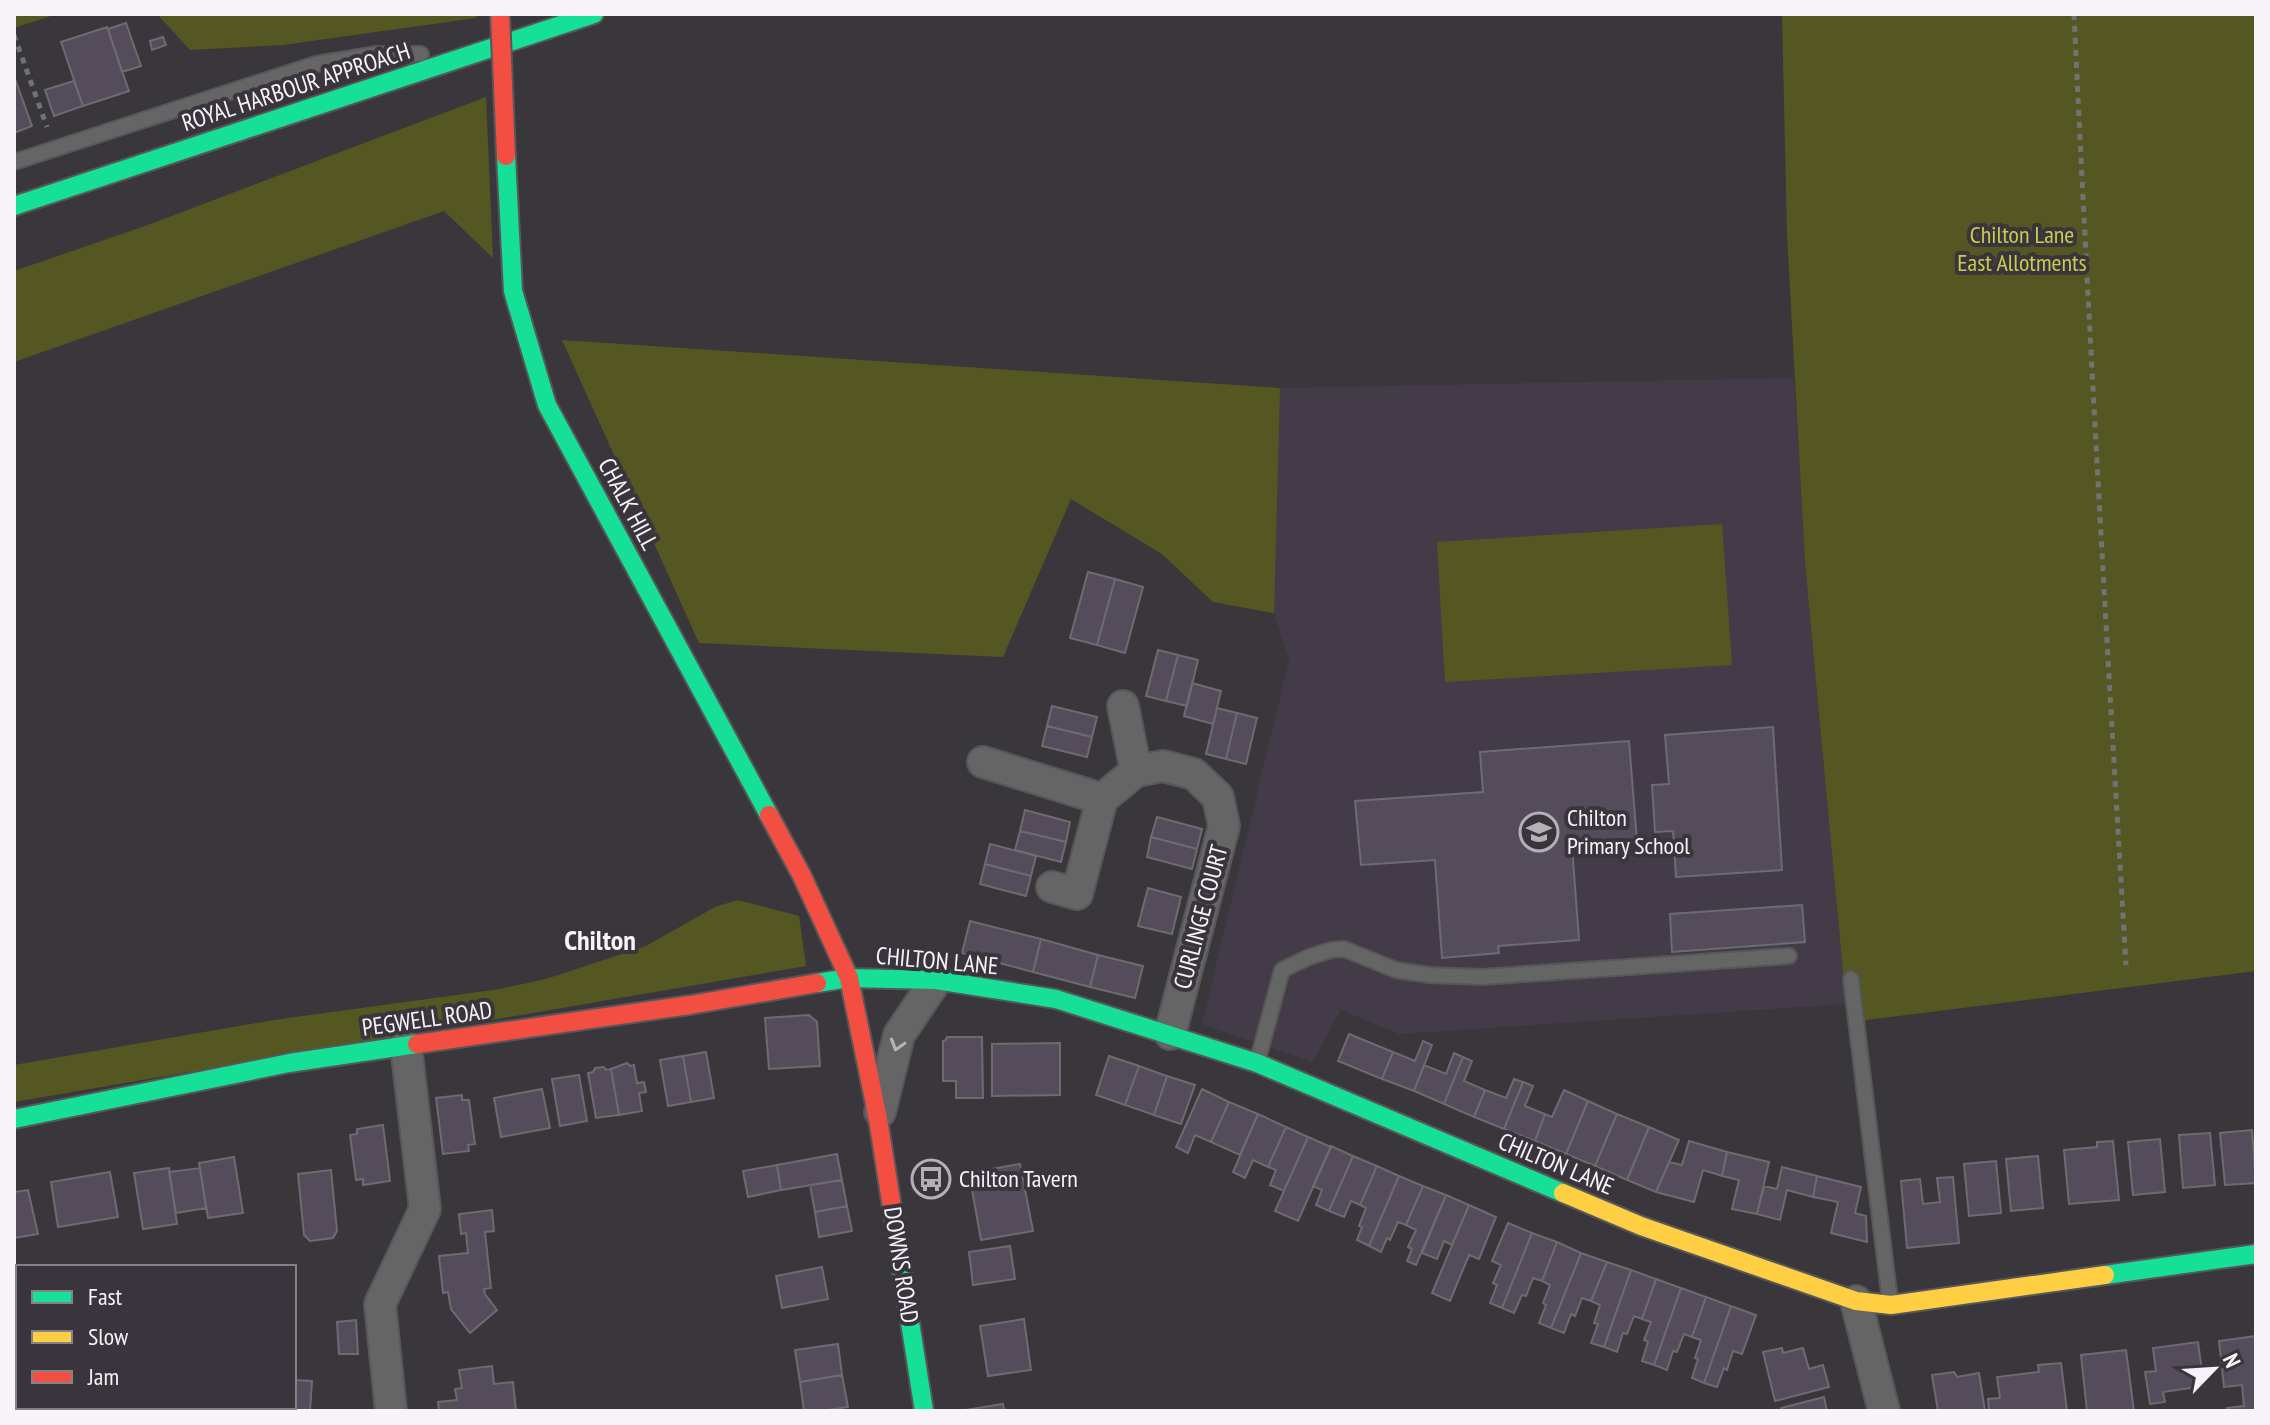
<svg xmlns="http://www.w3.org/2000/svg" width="2270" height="1425" font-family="'PT Sans Narrow',sans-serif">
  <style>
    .built { fill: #433c48 }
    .green { fill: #555722 }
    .building { fill: #544c5b; stroke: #6d6b6f; stroke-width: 2 }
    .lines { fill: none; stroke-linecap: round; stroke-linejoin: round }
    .lane-casing { stroke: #575659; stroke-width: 18 }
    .street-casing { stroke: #575659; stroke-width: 34 }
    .fast-casing { stroke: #575659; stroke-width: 22 }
    .slow-casing { stroke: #575659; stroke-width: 22 }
    .jam-casing { stroke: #575659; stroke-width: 22 }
    .path { stroke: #737273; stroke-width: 5; stroke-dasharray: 6 6; stroke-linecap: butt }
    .lane { stroke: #666565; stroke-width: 14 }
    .street { stroke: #666565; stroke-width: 30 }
    .fast { stroke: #16e098; stroke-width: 18 }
    .slow { stroke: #ffcf43; stroke-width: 18 }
    .jam { stroke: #f24e42; stroke-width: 18 }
    .jam-bridge-casing { stroke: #575659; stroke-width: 22; stroke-linecap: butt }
    .jam-bridge { stroke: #f24e42; stroke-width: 18 }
    .oneway { stroke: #b5b3b6 }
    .labels { text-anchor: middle; stroke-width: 8; stroke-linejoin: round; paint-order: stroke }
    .street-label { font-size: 24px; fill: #f6f3f9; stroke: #3a353d }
    .park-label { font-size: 24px; fill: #c7ce4e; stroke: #3a353d }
    .poi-label { font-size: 24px; fill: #f6f3f9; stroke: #3a353d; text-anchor: start }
    .quarter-label { font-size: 28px; font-weight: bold; fill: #f6f3f9; stroke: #3a353d }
  </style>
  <rect width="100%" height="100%" fill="#39373b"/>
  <path class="built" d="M1794,378l11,185 41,441 -447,30 -58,-24 -29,52 -110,-38 87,-364 -15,-47 -61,-11 -39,-221 106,7z"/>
  <path class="green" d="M14,14h43l-43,14z
    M157,14h320l-1,4 -193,27 -93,5z
    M1782,14h474v957l-406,51 -4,-18 -41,-441 -18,-329z
    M486,97l7,161 -49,-47 -430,151v-91l131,-45z
    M562,340l718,48 -6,225 -61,-11 -51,-48 -91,-55 -68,158 -304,-14z
    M1722,524l10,141 -287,17 -8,-140z
    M738,900l61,16 7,50 -792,136v-37l260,-45 226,-31 46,-10 100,-33 69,-39z"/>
  <path class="building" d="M126,23l15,43 -19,6 -14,-43z
    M107,27l22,64 -46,15 -22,-64z
    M163,37l3,8 -14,5 -2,-9z
    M14,76l18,50 -18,7z
    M74,81l9,25 -29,10 -9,-26z
    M1088,572l27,7 -18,66 -27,-7z
    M1115,579l28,8 -18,66 -28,-8z
    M1158,650l20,5 -12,46 -20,-5z
    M1178,655l20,5 -11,46 -21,-5z
    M1192,683l29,8 -8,33 -29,-8z
    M1052,706l45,11 -5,20 -45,-11z
    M1217,708l20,5 -11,46 -20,-5z
    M1237,713l20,5 -11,46 -20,-5z
    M1047,726l45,11 -5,20 -45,-11z
    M1773,727l9,143 -106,7 -3,-46 -18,1 -3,-47 17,-1 -4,-49z
    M1629,741l8,101 -65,4 7,94 -81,6 1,7 -57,5 -7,-98 -74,5 -6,-64 128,-9 -3,-40z
    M1025,810l45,12 -4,20 -46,-11z
    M1157,817l45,12 -5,20 -46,-12z
    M1020,831l46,11 -5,20 -46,-12z
    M1151,837l46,12 -5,20 -45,-12z
    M990,844l46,12 -5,20 -46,-12z
    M985,864l46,12 -5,20 -46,-12z
    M1148,888l33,9 -9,37 -34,-8z
    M1802,905l3,37 -133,10 -2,-38z
    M970,921l71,18 -8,33 -71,-19z
    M1041,939l57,16 -8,32 -57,-15z
    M1098,955l45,11 -8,32 -45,-11z
    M809,1015l8,7 3,44 -51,3 -4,-51z
    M1349,1034l44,18 -11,27 -44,-18z
    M947,1037h35l1,61h-27v-17h-13v-40l3,-1z
    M1423,1041l9,4 -18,46 -32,-12 11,-27 22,9z
    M1060,1043v52l-68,1v-52z
    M706,1052l8,46 -23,4 -8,-46z
    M1454,1053l9,4 -19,47 -30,-13 10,-26 22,9z
    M683,1056l8,46 -23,4 -8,-46z
    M1109,1056l30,10 -14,39 -29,-10z
    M1463,1057l9,4 -8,20 21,9 -11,27 -30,-13z
    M627,1063l3,3 4,-1 3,18 7,-1 2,10 -7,1 3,18 -23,4 -8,-46z
    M1139,1066l28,10 -13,39 -29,-10z
    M604,1067l2,3 5,-1 8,46 -23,3 -8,-45 5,-1 2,-4z
    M579,1075l8,46 -27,5 -8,-47z
    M1167,1076l28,9 -14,39 -27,-9z
    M1514,1079l9,3 -19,47 -30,-12 11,-27 21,8z
    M1523,1082l10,4 -8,20 20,8 -10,27 -31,-12z
    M542,1089l8,39 -49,9 -7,-39z
    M1202,1089l27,13 -18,40 -16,-7 -7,18 -12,-6z
    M1564,1090l24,11 -22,53 -31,-13 10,-27 7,3z
    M462,1095v5h7l6,44 -7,1 1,6 -26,3 -7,-56z
    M1588,1101l29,13 -22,52 -29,-12z
    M1229,1102l29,12 -18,41 -29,-13z
    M1258,1114l28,13 -18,40 -15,-7 -8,18 -12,-6z
    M1617,1114l32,13 -22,53 -32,-14z
    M383,1125l7,56 -27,4v-6l-7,1 -6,-45 7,-1v-5z
    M1286,1127l22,10 -24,54 -14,-6 6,-15 -8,-3z
    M1649,1127l30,13 -23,52 -29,-12z
    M2252,1130l4,53 -31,2 -5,-52z
    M2210,1133l5,52 -32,3 -4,-53z
    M1308,1137l23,10 -33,74 -23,-10z
    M2160,1139l5,53 -32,3 -5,-53z
    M1689,1141l38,11 -5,24 -19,-6 -9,32 -38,-10 13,-30 13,3z
    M2113,1141l6,59 -50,4 -5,-54 33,-3v-5z
    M1331,1146l22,10 -24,55 -13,-6 6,-15 -9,-4z
    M1727,1152l42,10 -12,52 -25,-5 7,-29 -17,-4z
    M837,1154l5,26 -61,10 -4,-25z
    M1353,1156l24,10 -17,39 -9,-4 -7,16 -15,-6z
    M2038,1156l5,52 -32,3 -5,-52z
    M234,1157l9,56 -35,5 -9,-55z
    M1996,1161l5,52 -32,3 -5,-52z
    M1020,1164l13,67 -52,9 -12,-67z
    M777,1165l4,25 -33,7 -5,-26z
    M1377,1166l22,10 -30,70 -12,-6 5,-13 -3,-1 7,-18 -6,-3z
    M1782,1167l35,9 -4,21 -26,-7 -7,30 -23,-6 7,-28 13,3z
    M169,1168l8,56 -34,5 -9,-56z
    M200,1168l6,40 -30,5 -7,-41z
    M331,1170l6,61 -4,7 -23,3 -6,-6 -6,-61z
    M110,1172l8,45 -60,10 -7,-45z
    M1399,1176l24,10 -17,39 -8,-3 -8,18 -3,-2 -6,14 -12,-6z
    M1817,1176l44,11 -6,26 11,3 1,26 -36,-9 7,-31 -25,-5z
    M1953,1177l6,66 -52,5 -6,-67 19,-2 3,25 17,-2 -3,-24z
    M842,1180l5,26 -32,6 -5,-27z
    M1423,1186l23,9 -30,70 -9,-4 5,-12 -4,-2 8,-17 -10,-5z
    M28,1190l10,44 -24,4v-46z
    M1446,1195l23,10 -17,40 -8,-4 -7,18 -15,-6z
    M1469,1205l27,12 -17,42 -10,-4 -19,46 -18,-8z
    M847,1206l5,25 -33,6 -4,-25z
    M492,1210l2,21 -9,1 6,56 -7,1 1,5 12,16 -27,23 -19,-24 -3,-17 -5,1 -4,-37 29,-3 -2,-20 -5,1 -2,-20z
    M1508,1223l24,10 -30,75 -12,-5 7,-18 -4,-2 8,-18 -9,-4z
    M1532,1233l25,9 -15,39 -9,-3 -7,18 -4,-1 -8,18 -12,-5z
    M1557,1242l24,11 -30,75 -12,-5 7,-18 -3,-2 7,-18 -8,-4z
    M1010,1246l5,33 -42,6 -4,-33z
    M1581,1253l26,9 -16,39 -9,-3 -7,18 -4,-2 -7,19 -13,-5z
    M1607,1262l24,8 -27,77 -13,-4 7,-19 -4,-1 6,-18 -9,-4z
    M822,1267l6,32 -46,9 -6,-32z
    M1631,1270l25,9 -14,40 -8,-3 -7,18 -4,-1 -6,19 -13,-5z
    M1656,1279l25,9 -27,77 -12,-4 6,-19 -4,-2 7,-18 -9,-3z
    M1681,1288l25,9 -14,40 -8,-3 -7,18 -4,-1 -6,19 -13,-5z
    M1706,1297l25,9 -27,77 -12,-5 6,-19 -3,-1 6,-18 -9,-3z
    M1731,1306l25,9 -14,39 -9,-3 -6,19 -3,-2 -7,19 -13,-4z
    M1024,1319l7,51 -43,6 -8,-50z
    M356,1320l2,34h-19l-2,-32z
    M2256,1336v75h-29v-3l17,-2 -2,-21 -18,2 -5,-46z
    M2198,1342l6,44 -41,6 2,10 -15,2 -5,-32 11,-1 -3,-23z
    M838,1344l4,31 -42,7 -5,-32z
    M1782,1348l1,5 20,-5 6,21 14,-4 6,22 -54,14 -12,-49z
    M2126,1350l8,61h-47l-6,-56z
    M2061,1363l6,48h-78l-1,-12 12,-1 -3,-21 42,-5 -1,-7z
    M492,1366l2,18 19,-2 3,29h-77l-1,-9 19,-2 -2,-11 7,-1 -3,-18z
    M1954,1372l3,5 22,-4 6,38h-47l-6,-36z
    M842,1375l6,32 -26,4h-18l-4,-29z
    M294,1380l18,1 -2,30h-76l1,-4h59z
    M1824,1397l3,14h-46v-3z
    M1003,1404l1,7h-39v-1z"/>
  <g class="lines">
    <defs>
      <path id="lane" d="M14,162l302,-98 61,-10h44
        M1851,979l39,322
        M1258,1059l24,-89 27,-13 22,-7 13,-1 52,21 33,5 53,2 307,-21"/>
      <path id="street" d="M1123,706l13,65
        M983,762l119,37
        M1052,887l25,7 25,-95 34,-28 27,-5 31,8 24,23 6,29 -54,208
        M880,1112l19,-77 37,-55
        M1856,1301l28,110
        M391,1411l-11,-107 45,-95 -19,-163"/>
      <path id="fast" d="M506,156l7,135 34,114 222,410
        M14,206l580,-192
        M817,983l32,-5 87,2 120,19 201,64 306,130
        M14,1119l275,-56 128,-19
        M896,1233l28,178
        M2105,1275l151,-21"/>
      <path id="slow" d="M1563,1193l78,33 215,75 35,4 214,-30"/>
      <path id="jam" d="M769,815l33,61 47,102 29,141 18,114
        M417,1044l273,-39 127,-22"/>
    </defs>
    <use href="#lane" class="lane-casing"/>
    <use href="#street" class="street-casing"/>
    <use href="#fast" class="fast-casing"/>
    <use href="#slow" class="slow-casing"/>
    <use href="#jam" class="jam-casing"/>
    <path class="path" d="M2074,14c15,317 33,634 52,951
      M14,35l33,92"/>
    <use href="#lane" class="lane"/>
    <use href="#street" class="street"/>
    <use href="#fast" class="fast"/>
    <use href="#slow" class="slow"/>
    <use href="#jam" class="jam"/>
    <defs>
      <path id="jam-bridge" d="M500,14l6,142"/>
    </defs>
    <use href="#jam-bridge" class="jam-bridge-casing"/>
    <use href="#jam-bridge" class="jam-bridge"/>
  </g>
  <defs><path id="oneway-chevron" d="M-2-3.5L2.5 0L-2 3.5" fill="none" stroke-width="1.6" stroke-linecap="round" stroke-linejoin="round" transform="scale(2)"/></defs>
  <use class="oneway" href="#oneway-chevron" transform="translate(897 1045) rotate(107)"/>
  <defs>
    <symbol id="school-ring" viewBox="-11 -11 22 22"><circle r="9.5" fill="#3a353d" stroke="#b4b1b6" stroke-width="1.5"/><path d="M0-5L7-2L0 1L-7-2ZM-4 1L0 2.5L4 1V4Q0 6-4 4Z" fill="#b4b1b6"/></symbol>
    <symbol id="bus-ring" viewBox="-11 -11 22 22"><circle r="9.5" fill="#3a353d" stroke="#b4b1b6" stroke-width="1.5"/><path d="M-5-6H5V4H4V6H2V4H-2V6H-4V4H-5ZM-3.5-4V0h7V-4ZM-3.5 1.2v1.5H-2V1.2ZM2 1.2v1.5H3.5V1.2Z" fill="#b4b1b6"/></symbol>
  </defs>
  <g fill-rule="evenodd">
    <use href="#school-ring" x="1517" y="810" width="44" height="44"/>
    <use href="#bus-ring" x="909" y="1157" width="44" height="44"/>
  </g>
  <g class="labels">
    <g class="street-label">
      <text transform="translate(296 87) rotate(-18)" y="8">ROYAL HARBOUR APPROACH</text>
      <text transform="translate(628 504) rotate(62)" y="8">CHALK HILL</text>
      <text transform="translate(1201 917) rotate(-75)" y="8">CURLINGE COURT</text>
      <text transform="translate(937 961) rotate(5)" y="8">CHILTON LANE</text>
      <text transform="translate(427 1019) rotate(-8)" y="8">PEGWELL ROAD</text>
      <text transform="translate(1556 1164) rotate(23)" y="8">CHILTON LANE</text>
      <text transform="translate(901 1265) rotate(81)" y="8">DOWNS ROAD</text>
    </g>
    <g class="park-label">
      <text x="2022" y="243">Chilton Lane<tspan x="2022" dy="28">East Allotments</tspan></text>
    </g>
    <g class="poi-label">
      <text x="1567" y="826">Chilton<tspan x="1567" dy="28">Primary School</tspan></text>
      <text x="959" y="1187">Chilton Tavern</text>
    </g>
    <g class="quarter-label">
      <text x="600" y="950">Chilton</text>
    </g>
  </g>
  <rect width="2270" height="1425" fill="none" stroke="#f6f3f9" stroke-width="32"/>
  <rect x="16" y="1265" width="280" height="144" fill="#3a353d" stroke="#858188" stroke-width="2"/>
  <rect x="32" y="1291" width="40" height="12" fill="#16e098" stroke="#858188" stroke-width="2"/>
  <text x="88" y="1305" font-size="24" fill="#f6f3f9">Fast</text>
  <rect x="32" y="1331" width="40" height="12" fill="#ffcf43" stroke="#858188" stroke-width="2"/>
  <text x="88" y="1345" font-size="24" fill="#f6f3f9">Slow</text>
  <rect x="32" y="1371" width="40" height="12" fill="#f24e42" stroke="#858188" stroke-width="2"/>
  <text x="88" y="1385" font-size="24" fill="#f6f3f9">Jam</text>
  <g transform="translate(2214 1369) rotate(65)" stroke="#3a353d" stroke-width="6" paint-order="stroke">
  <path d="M0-6L14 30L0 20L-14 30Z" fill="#f6f3f9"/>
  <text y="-12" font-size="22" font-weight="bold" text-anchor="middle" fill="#f6f3f9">N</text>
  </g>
</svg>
